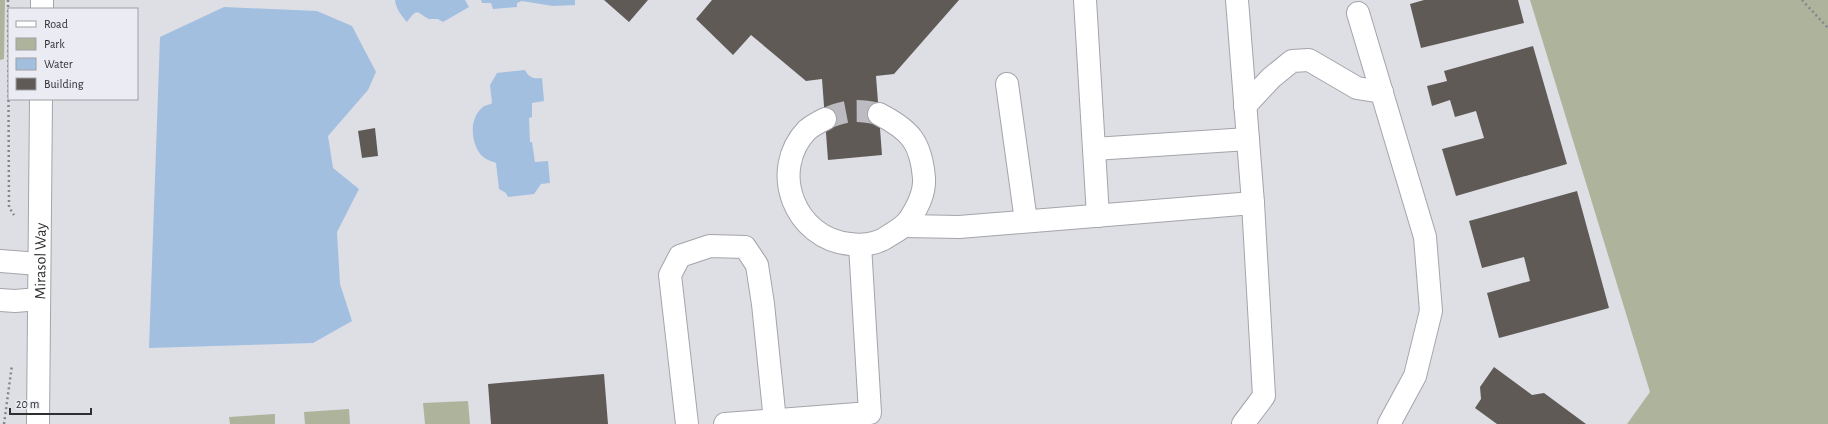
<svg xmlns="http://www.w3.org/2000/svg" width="1828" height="424" font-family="'Alegreya Sans',sans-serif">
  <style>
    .green { fill: #aeb49c }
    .water { fill: #a2bfe0 }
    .building { fill: #605a56 }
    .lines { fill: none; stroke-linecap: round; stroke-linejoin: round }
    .minor-tunnel { stroke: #bbbbc1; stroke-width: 22; stroke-dasharray: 22 11; stroke-linecap: butt }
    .minor-casing { stroke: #a4a4ab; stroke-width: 24 }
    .path { stroke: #85858a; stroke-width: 2.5; stroke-dasharray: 2 3; stroke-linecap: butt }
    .minor { stroke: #fff; stroke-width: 22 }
    .labels { text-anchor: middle; stroke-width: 4; stroke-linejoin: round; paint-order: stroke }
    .street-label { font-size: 16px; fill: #2f2f32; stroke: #ebebf3 }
  </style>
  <rect width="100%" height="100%" fill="#dedee5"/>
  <path class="green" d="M0,0h5l-1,59 -4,1z
    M1530,0h298v424h-201l23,-32z
    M468,401l2,23h-45l-2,-21z
    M349,409l1,15h-45l-1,-12z
    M275,414v10h-45l-1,-7z"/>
  <path class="water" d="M395,0h70l4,7 -26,15 -5,-3h-9c-13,-7 -11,-12 -22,3 -6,-7 -11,-13 -12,-22z
    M481,0h94v5l-22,1 -31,-5 -5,2v4l-24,2 -2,-6h-9z
    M224,7l93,4 35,15 24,46 -8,18 -40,46 5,32 26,21 -22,43 3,52 12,37 -39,22 -164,5 11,-311z
    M525,70c4,8 9,9 17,8l2,23 -12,2v14l-3,1 1,24h2l3,20 13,-1 2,22 -9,1 -7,10 -26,3 -2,-4 -7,-4 -3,-26c-4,-2 -10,-3 -14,-7 -11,-12 -14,-37 1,-49 2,-2 7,-2 9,-4l-2,-18 7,-12z"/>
  <path class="building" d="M604,0h44l-19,22z
    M712,0h247l-65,74 -18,2 6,79 -54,5 -6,-81 -16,2 -55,-46 -18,20 -37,-36z
    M1424,0h94l6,23 -103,25 -11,-44z
    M1533,46l34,118 -111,32 -14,-47 42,-11 -8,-27 -21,6 -5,-17 -18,6 -5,-20 20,-5 -3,-10z
    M375,128l3,28 -16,2 -4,-27z
    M1577,191l32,117 -110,30 -12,-45 43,-12 -6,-24 -42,11 -13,-47z
    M1494,367l38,28 12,-2 42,31h-89l-22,-16 6,-9 -1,-12z
    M604,374l4,50h-117l-3,-40z"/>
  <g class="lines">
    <path class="minor-tunnel" d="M825,119c21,-9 32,-10 54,-5"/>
    <defs>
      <g id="minor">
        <path d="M1085,0l13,216"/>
        <path d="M1237,0l16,203 11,193 -21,28"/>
        <path d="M42,9v-9"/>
        <path d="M1358,13l67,224 6,74 -16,65 -26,48"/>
        <path d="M1007,84l19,137"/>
        <path d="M1245,106l26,-28 21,-17 17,-1 48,28 25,4"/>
        <path d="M825,119c-6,3 -13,7 -18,11 -39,41 -12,109 43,114 15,2 28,0 40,-9 7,-4 14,-8 19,-15 8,-12 16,-26 15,-42 -3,-36 -14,-48 -45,-64"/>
        <path d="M1094,149l154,-10"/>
        <path d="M905,226l54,1 294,-24"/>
        <path d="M0,261l39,3"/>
        <path d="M0,300l15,1 24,-2"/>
        <path id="s1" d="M38,424l3,-325"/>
        <path d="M687,424l-17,-149 10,-19 30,-10 35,1 12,18 6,39 12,117"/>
        <path d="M725,424l145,-11 -10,-168"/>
      </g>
    </defs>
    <use href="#minor" class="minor-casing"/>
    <path class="path" d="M8,0l1,207 5,8
      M1802,0l26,28
      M4,424l8,-59"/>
    <use href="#minor" class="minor"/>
  </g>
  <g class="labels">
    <g class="street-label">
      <text dy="6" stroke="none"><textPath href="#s1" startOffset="163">Mirasol Way</textPath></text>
    </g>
  </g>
  <rect x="8" y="8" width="130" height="92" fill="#ebebf3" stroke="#a0a0a6"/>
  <rect x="16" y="21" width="20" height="6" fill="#ffffff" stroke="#a0a0a6"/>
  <text x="44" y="28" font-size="12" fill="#2f2f32">Road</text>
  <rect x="16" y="38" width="20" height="12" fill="#aeb49c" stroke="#a0a0a6"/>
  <text x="44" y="48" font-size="12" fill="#2f2f32">Park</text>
  <rect x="16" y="58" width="20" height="12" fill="#a2bfe0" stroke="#a0a0a6"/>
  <text x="44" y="68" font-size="12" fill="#2f2f32">Water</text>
  <rect x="16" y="78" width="20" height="12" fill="#605a56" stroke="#a0a0a6"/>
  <text x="44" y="88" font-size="12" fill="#2f2f32">Building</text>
  <path d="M10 408v6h81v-6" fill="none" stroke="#2f2f32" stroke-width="2"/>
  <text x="16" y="408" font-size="12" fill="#2f2f32" stroke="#ebebf3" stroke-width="3" paint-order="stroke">20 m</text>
</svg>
